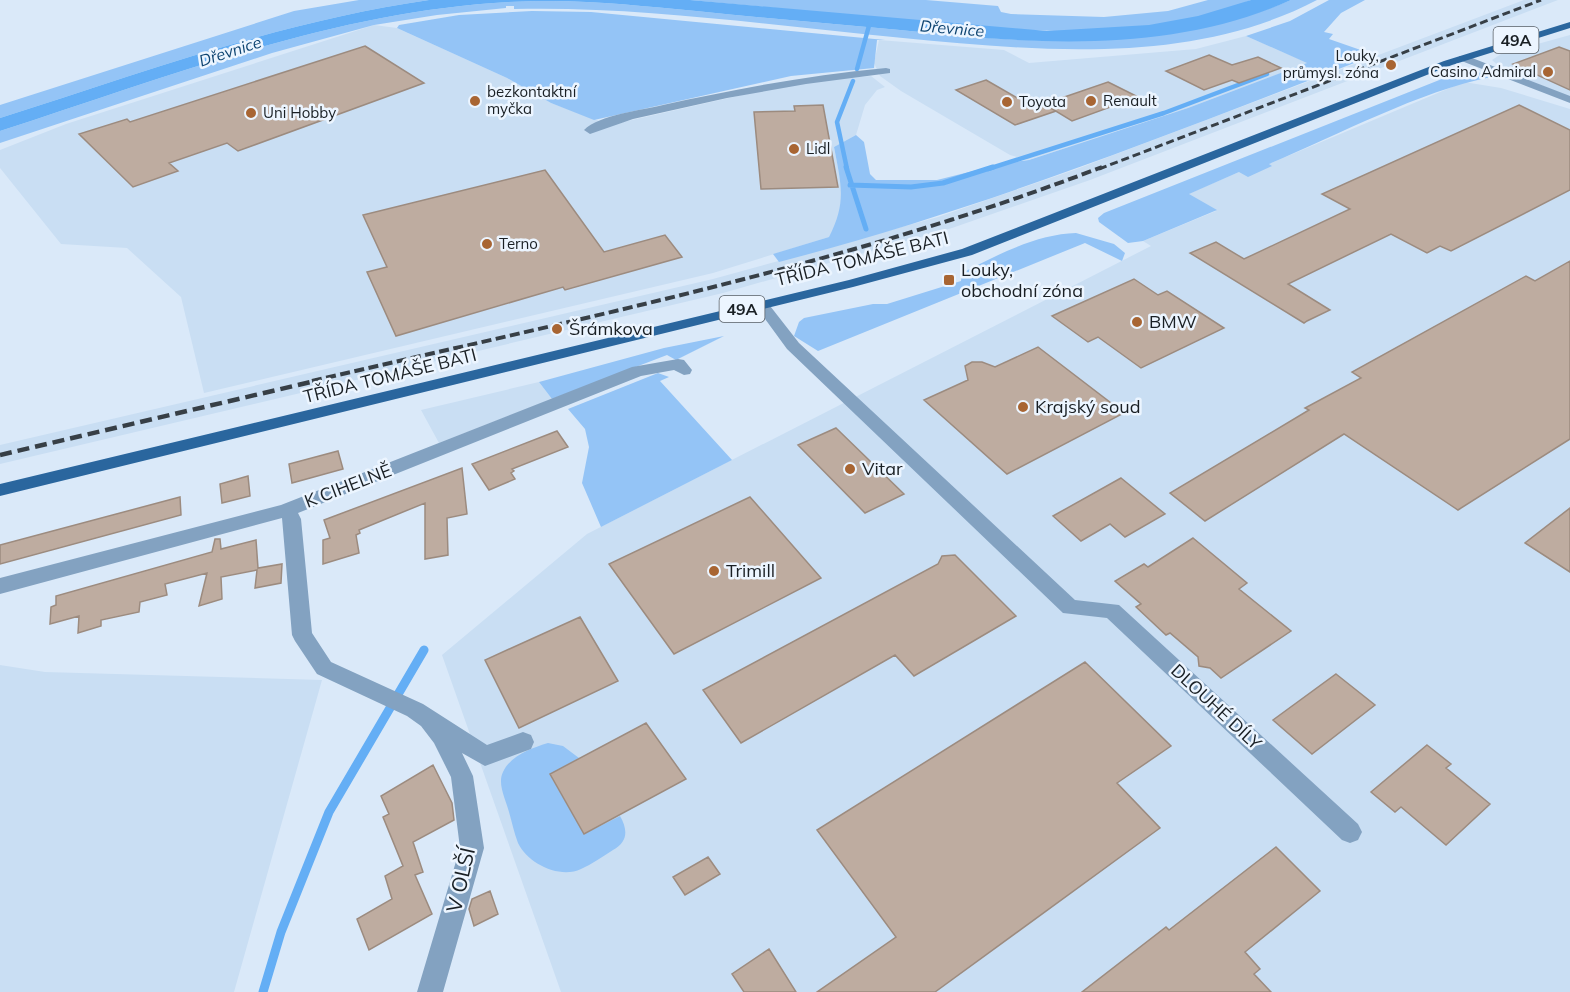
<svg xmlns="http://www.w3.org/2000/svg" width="1570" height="992" font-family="Mulish,sans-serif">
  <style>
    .built { fill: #c9def3 }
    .green { fill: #94c4f6 }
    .water { fill: #64aef5 }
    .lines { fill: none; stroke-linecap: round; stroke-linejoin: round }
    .stream-far2 { stroke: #64aef5; stroke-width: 4.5 }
    .stream-far1 { stroke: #64aef5; stroke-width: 5 }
    .stream { stroke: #64aef5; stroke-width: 9 }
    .building { fill: #beaca0; stroke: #9c8b7f; stroke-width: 1.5 }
    .street { fill: #83a2c1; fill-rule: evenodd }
    .primary { fill: #2a669e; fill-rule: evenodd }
    .rail-far2 { stroke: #373f46; stroke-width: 3; stroke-dasharray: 8 4; stroke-linecap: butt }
    .rail-far1 { stroke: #373f46; stroke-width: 4; stroke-dasharray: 10 4.5; stroke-linecap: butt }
    .rail { stroke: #373f46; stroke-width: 4.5; stroke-dasharray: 12 6; stroke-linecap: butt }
    .poi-dot { fill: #a86533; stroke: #ecf5ff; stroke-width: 2 }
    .labels { text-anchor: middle; stroke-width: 5; stroke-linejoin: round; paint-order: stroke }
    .far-poi-label { font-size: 15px; fill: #191f24; stroke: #ecf5ff; text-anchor: start }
    .far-water-label { font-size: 16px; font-style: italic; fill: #0e4471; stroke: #ecf5ff }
    .shield { fill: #ecf5ff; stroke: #585f66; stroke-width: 1.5 }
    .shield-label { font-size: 16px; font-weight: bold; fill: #191f24 }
    .street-label { font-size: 18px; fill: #191f24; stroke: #ecf5ff }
    .poi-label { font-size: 18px; fill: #191f24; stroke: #ecf5ff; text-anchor: start }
    .near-street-label { font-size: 21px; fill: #191f24; stroke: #ecf5ff }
  </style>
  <rect width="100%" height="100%" fill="#dae9f9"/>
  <path class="built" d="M1524,0h34l-468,180 -138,48 -229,65 -723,171v-19l713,-166 225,-62 136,-47z
    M374,25l23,3 110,50 44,25 59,22 189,-43 72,-6 14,11 -8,3 -12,15 -9,30 -22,12 8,40 -2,29 -11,21 -116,36 -509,120 -23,-96 -54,-49 -66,-4 -61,-76v-18l66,-26z
    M1570,35v62l-68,-28 -10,-9 9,-6z
    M1246,36l62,27 -120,45 -160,52 -18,-5 -109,-64 -21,-15 -6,-13 5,-23 125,10 25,13 167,-14z
    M1464,82l37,6 69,21v883h-1009l-119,-337 145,-121 564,-288 -8,-5 73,-30 -28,-17 51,-22 32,-6 -2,-2z
    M539,382l13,17 -113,44 -18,-33z
    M0,665l45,7 277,8 -88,312h-234z"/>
  <path class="green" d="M359,0h70c-147,21 -288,73 -429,118v-13l294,-94z
    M690,0h236l72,6 3,6 10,2 93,3 64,-6 40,-11h43c-114,47 -247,30 -366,18 -65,-6 -130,-12 -195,-18z
    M1291,0h26c-126,66 -278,51 -414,38 -129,-12 -260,-32 -389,-29v-3h-8v2l-69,7 -63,10 -102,28 -272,90v-12c175,-56 351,-127 538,-130 53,-1 105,5 158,10 68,7 136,13 204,19 132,14 267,23 391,-30z
    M1329,0h36l-24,13 -17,19 9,2 -4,5 46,16c-197,76 -392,154 -596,207l-6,-8 56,-17c18,-35 12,-53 5,-90l22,-12 8,7 6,32 6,6h61l68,-17 24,-3 159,-52 119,-45 -61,-27 44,-15z
    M532,11l59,1 294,28h-8l-3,28 -83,8 -197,44 -43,-17 -44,-25 -110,-50 2,-3 60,-10z
    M1462,71l16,1 13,5c-71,14 -153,58 -222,87l3,2 -24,11 -9,-5 -50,22 28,16 -74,31 -15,2 -29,-21 -1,-4 6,-5z
    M1076,233l38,11 11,9 -3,8 -37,-18 -267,108 -24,-15 5,-14 5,-4 69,-14h14l74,-23 1,-8c35,-18 75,-39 114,-40z
    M724,336l-48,24 -9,-5 -115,44 -13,-17 125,-34z
    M658,373l11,4 -9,4 72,79 -131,67 -19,-44 7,-36 -4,-18 -17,-20z
    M548,743l15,3 16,12 -29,17 34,59 36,-18c8,14 8,26 -7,34 -11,7 -21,14 -32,19 -21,10 -53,-5 -63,-26 -4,-10 -6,-21 -9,-31 -3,-12 -12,-28 -6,-40 8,-17 29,-24 45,-29z"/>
  <path class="water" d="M429,0h261l357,31 102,-6 49,-9 53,-16h40c-123,55 -261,44 -391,30 -68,-6 -136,-12 -204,-19 -53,-5 -105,-11 -158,-10 -187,3 -363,74 -538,130v-13c141,-45 282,-97 429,-118z"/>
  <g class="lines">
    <path class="stream-far2" d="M857,69l13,-47
      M847,169l-10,-47 16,-41
      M988,169l176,-56 103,-39"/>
    <path class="stream-far1" d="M846,167l20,62
      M850,185l61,2 32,-4 50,-16"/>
    <path class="stream" d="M263,992l18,-60 48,-120 95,-162"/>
  </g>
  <path class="building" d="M365,46l59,37 -186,68 -11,-8 -58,20 9,8 -45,16 -54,-53 48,-15 3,3z
    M1559,47l11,4v39l-57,-26z
    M1209,55l23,10 26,-8 23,11 -42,15 -7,-3 -28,10 -38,-19z
    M986,80l33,19 9,-3 28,15 -41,14 -59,-35z
    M1108,82l30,15 -66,24 -28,-17z
    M823,105l15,82 -77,2 -7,-77 41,-1 -1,-5z
    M1519,105l51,25v60l-119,61 -11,-5 -13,7 -36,-19 -103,50 42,26 -23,11 -3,2 -114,-70 26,-11 28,17 106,-50 -28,-15z
    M545,170l59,82 61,-17 17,22 -117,33 -2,-3 -167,49 -29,-64 20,-5 -24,-52z
    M1570,261v178l-112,71 -114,-76 -139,87 -35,-28 139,-83 -4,-2 56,-30 -9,-6 174,-96 9,5z
    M1134,279l24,16 9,-4 57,37 -83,40 -43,-31 -10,5 -36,-26z
    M1038,347l86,66 -117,61 -83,-74 44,-20 -3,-14 7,-4h10l13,5z
    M836,428l68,66 -39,19 -67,-68z
    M557,431l11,16 -56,22 2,2 -3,2 4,6 -26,11 -17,-26z
    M338,451l5,18 -51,14 -3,-19z
    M462,468l5,46 -20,4 1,37 -23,4v-56l-66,27 1,3 -4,2 3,18 -36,11v-24l7,-2 -6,-18z
    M248,476l2,20 -28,7 -2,-19z
    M1121,478l44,36 -40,23 -15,-13 -29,17 -28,-25z
    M180,497l1,18 -181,49v-19z
    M750,497l71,81 -147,76 -65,-90z
    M1570,508v64l-45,-29z
    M1193,538l54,45 -8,6 52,42 -70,47 -11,-10 -11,-2 -1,-9 -28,-24 -4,2 -30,-28 5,-3 -26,-23 29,-17 4,3z
    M215,539h5l1,10 35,-9 2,28 24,-4 -1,19 -26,5 2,-18 -36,7 1,22 -23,7 8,-33 -42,11 2,11 -27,7 -1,10 -38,8v6l-23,7 1,-17 -29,8 1,-17 5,-2v-9l156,-44z
    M955,555l61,61 -102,60 -19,-21 -154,88 -38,-53 235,-126 4,-8z
    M580,617l38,64 -99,47 -34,-68z
    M1085,662l86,84 -54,37 43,45 -225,164h-118l79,-55 -79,-107z
    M1336,674l39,31 -63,49 -39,-34z
    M646,723l40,56 -102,55 -34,-60z
    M1427,745l24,19 -5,4 44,36 -44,41 -45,-38 -6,5 -24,-20z
    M433,765l19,38 2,17 -41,22 10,30 -8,3 17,39 -63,36 -12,-31 35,-20 -7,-23 18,-10 -20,-49 6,-3 -8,-18z
    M1276,847l44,44 -75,61 15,17 -6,5 17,18h-189l84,-65 3,3z
    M708,857l12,17 -35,21 -12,-18z
    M490,891l8,23 -24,12 -5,-17 3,-10z
    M769,949l27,43h-52l-12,-18z"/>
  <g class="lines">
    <path class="street" d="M1459,56h8l103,40v7l-111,-43z
      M886,68l4,1v4l-84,11 -79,14 -94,21 -43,15 -6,-4c15,-15 58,-20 79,-25 73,-16 147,-30 223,-37z
      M762,301l5,1 32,41 276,257 44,5 239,219 4,8 -4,8 -8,3 -8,-3 -235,-222 -44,-5 -276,-264 -32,-44z
      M678,359l6,1 8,10 -2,4 -6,1 -10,-5 -33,6 -343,137 3,6 11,114 19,29 92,42 64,41 36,-13 8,3 3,7 -3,7 -46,17 -23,-13 11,23 11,72 -41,144h-26l43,-144 -9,-71 -17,-34 -13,-17 -14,-10 -90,-42 -22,-33 -3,-6 -10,-117 -282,76v-16l281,-73 351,-138z"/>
    <path class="primary" d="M1570,22v6l-118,37 -480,190 -119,32 -853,209v-12l849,-204 113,-31 482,-188z"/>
    <path class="rail-far2" d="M1099,169l442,-169"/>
    <path class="rail-far1" d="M312,381c266,-62 535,-116 790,-214"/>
    <path class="rail" d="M0,455l319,-75"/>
  </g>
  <g class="poi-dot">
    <circle cx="1391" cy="65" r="6"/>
    <circle cx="1548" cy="72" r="6"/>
    <circle cx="475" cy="101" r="6"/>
    <circle cx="1091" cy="101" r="6"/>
    <circle cx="1007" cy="102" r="6"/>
    <circle cx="251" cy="113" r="6"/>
    <circle cx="794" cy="149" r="6"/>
    <circle cx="487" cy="244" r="6"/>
    <rect x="943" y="274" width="12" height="12" rx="3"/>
    <circle cx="1137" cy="322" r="6"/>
    <circle cx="557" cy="329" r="6"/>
    <circle cx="1023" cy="407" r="6"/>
    <circle cx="850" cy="469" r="6"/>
    <circle cx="714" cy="571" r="6"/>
  </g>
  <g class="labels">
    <g class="far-poi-label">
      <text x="1379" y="61" text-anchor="end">Louky,<tspan x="1379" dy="17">průmysl. zóna</tspan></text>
      <text x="1536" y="77" text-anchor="end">Casino Admiral</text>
      <text x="487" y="97">bezkontaktní<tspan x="487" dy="17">myčka</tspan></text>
      <text x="1103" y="106">Renault</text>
      <text x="1019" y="107">Toyota</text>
      <text x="263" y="118">Uni Hobby</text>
      <text x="806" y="154">Lidl</text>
      <text x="499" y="249">Terno</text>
    </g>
    <g class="far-water-label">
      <text transform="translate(952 28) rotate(5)" y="6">Dřevnice</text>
      <text transform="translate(230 51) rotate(-18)" y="6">Dřevnice</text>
    </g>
    <g class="shield">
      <rect x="1493.5" y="27" width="45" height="26" rx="4.5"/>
      <rect x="719.5" y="296" width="45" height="26" rx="4.5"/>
    </g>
    <g class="shield-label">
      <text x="1516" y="46">49A</text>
      <text x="742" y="315">49A</text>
    </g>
    <g class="street-label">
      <text transform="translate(862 259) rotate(-14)" y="6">TŘÍDA TOMÁŠE BATI</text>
      <text transform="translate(390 376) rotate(-14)" y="6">TŘÍDA TOMÁŠE BATI</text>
      <text transform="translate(348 486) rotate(-21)" y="6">K CIHELNĚ</text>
      <text transform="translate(1216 707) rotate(43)" y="6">DLOUHÉ DÍLY</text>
    </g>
    <g class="poi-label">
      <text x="961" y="276">Louky,<tspan x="961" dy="21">obchodní zóna</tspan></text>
      <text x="1149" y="328">BMW</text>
      <text x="569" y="335">Šrámkova</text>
      <text x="1035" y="413">Krajský soud</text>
      <text x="862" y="475">Vitar</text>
      <text x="726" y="577">Trimill</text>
    </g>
    <g class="near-street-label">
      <text transform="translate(461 880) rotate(-77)" y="7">V OLŠÍ</text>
    </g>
  </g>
</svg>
